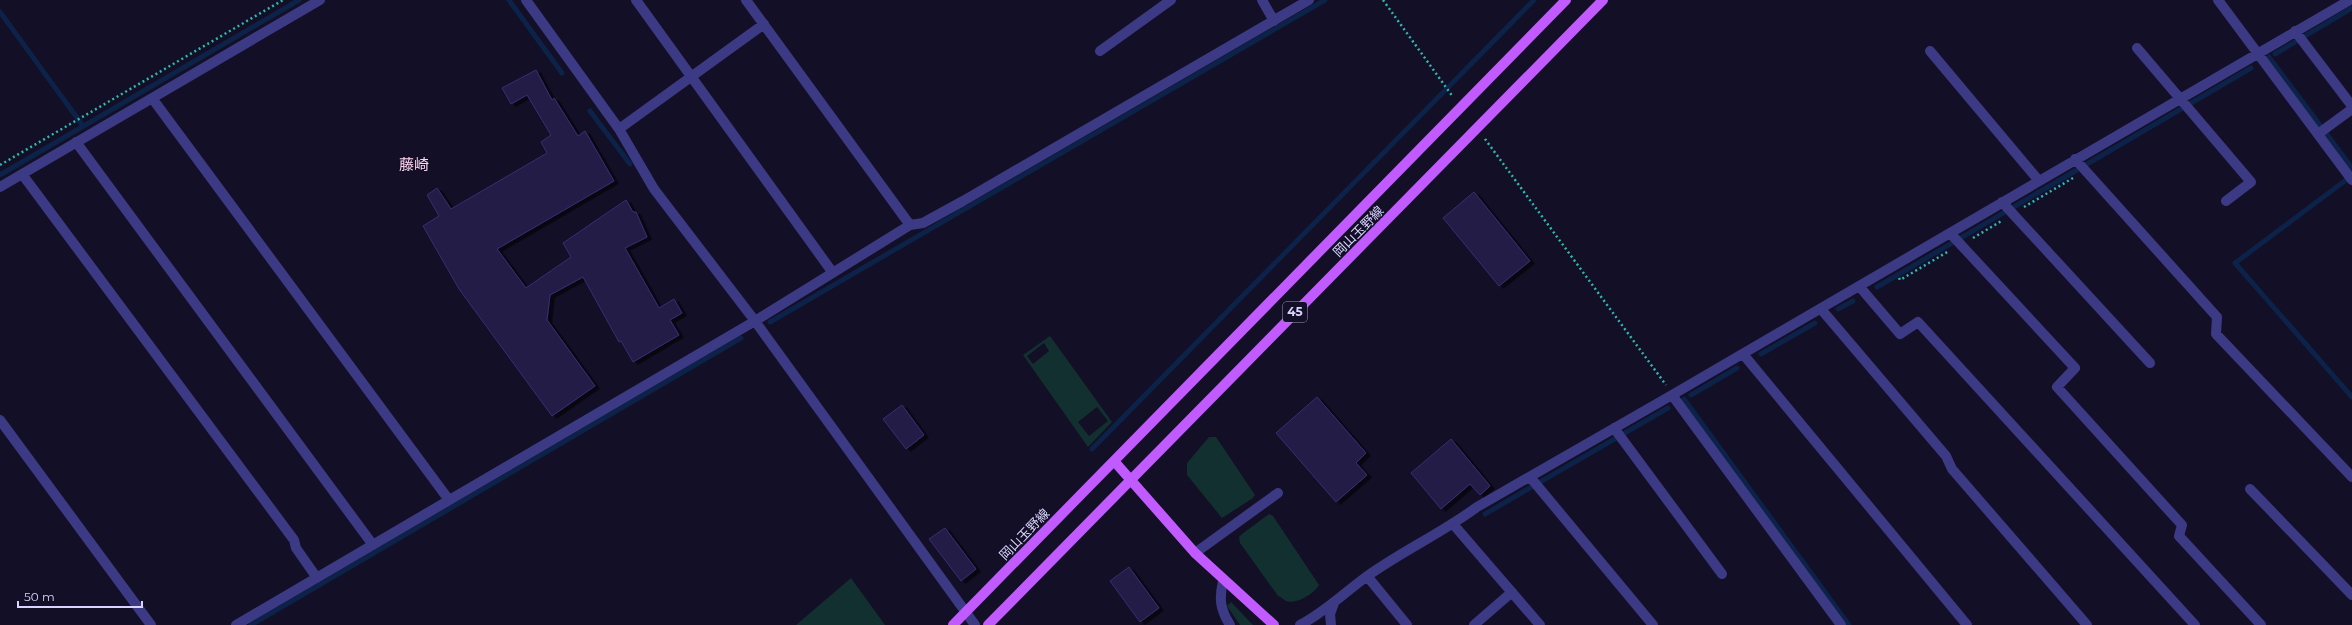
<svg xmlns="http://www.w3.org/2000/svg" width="2352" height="625" font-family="Montserrat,'Noto Sans JP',sans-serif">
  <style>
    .green { fill: #12302f; fill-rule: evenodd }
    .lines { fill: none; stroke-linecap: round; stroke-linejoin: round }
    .stream { stroke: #0c2248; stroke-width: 5 }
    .building { fill: #241b47; stroke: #3b2d73; filter: url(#shadow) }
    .path { stroke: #2fb8b0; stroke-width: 2.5; stroke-dasharray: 2 3; stroke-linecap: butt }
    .minor { stroke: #3d3a85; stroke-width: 10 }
    .major { stroke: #c25bff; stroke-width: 10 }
    .labels { text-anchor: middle; stroke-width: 3; stroke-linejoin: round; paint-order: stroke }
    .shield { fill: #130f26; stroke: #9e99be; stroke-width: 1 }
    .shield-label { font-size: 12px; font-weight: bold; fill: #d9d4ff }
    .street-label { font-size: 13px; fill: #d9d4ff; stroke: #130f26 }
    .quarter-label { font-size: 15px; fill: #ffd6f0; stroke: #130f26 }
  </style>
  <defs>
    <filter id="shadow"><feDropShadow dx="4.5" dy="2.5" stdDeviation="0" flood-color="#0009"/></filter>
  </defs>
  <rect width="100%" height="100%" fill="#130f26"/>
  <path class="green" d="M1050,336l62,86 -24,25 -65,-92zM1044,343l5,8 -16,13 -6,-8zM1097,407l11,14 -19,15 -11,-14z
    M1209,437h7l39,58 -2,3 -31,20 -35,-43v-12z
    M1269,514l4,2 46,69c-4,8 -23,20 -33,16 -2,-1 -5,-4 -8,-5l-38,-53 -1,-6 3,-3z
    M851,578l34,47h-89z
    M1231,602l22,23h-13l-13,-19z"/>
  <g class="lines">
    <path class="stream" d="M509,0l53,73
      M0,12l83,114
      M2275,54l77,-46
      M2269,57l83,111
      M590,111l40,53
      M0,175l299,-175
      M2346,180l-111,83 117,134
      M1877,287l374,-219
      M1838,309l15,-8
      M770,322l555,-322
      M1761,354l54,-31
      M1691,395l46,-27
      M1684,399l165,226
      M1092,449l442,-449
      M1485,514l183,-106
      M251,625l490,-287"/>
  </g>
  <path class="building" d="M536,70l16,30 2,-2 24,38 7,-5 29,50 -117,68 29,39 45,-31 -8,-14 63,-43 7,12h3l11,25 -22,11 34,60 15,-9 8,14 -12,7 9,15 -46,27 -12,-21 -2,1 -36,-65 -33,18 -3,25 48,66 -43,30 -93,-127 -36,-63 16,-10 -12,-21 10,-7 14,21 96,-56 -6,-11 10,-7 -24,-40 -16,9 -9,-16z
    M1474,192l56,69 -31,25 -56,-68z
    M1317,397l49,56 -10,10 11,12 -31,27 -60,-69z
    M902,405l22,30 -18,14 -23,-30z
    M1451,439l39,47 -10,9 -10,-11 -29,25 -30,-36z
    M945,528l31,41 -15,12 -32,-42z
    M1129,567l30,41 -19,14 -30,-41z"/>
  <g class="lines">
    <path class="path" d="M1383,0l70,97
      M1485,139l181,246
      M0,165l283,-165
      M2024,207l49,-29
      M1973,238l30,-18
      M1899,278l1,2 49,-29"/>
    <path class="minor" d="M526,0l93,129 35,60 101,132 220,304
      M636,0l197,273
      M746,0l164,225
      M1262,0l12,21
      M2218,0l134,180
      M2295,31l57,75
      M2137,48l114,134 -25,19
      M1100,51l71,-51
      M1930,51l109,130
      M152,98l297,402
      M619,129l145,-105
      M2318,134l34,-25
      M76,142l297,403
      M2075,159l142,158 -1,17 136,143
      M22,174l272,366 2,8 21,30
      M0,187l320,-187
      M2002,202l148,161
      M1950,233l125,135 -18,19 125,138 -3,11 82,89
      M1859,286l41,48 18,-12 277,303
      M1821,309l125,147 6,13 135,156
      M1743,354l224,271
      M1672,395l169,230
      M0,420l151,205
      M1614,428l108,146
      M1530,477l123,148
      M2250,489l102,106
      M1453,524l87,101
      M1195,553l83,-60
      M1367,576l40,49
      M1223,581c-4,18 -3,28 7,44
      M236,625l519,-304 155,-96 13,-2 40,-22 346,-201
      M1300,625c25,-13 44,-32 66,-48 36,-26 76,-44 111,-70l195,-112 678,-395
      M1331,625l-1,-11 4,-11
      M1474,625l38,-33"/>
    <path class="major" d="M1114,461l81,92 79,72
      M953,625l613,-625
      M988,625l615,-625"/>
  </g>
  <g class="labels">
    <rect class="shield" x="1283" y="302" width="24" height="20" rx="3"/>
    <g class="shield-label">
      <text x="1295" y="316">45</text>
    </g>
    <g class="street-label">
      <text transform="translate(1358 231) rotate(-45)" y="5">岡山玉野線</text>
      <text transform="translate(1024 534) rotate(-46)" y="5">岡山玉野線</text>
    </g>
    <g class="quarter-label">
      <text x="414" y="170">藤崎</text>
    </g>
  </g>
  <path d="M18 601v6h124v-6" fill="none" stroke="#d9d4ff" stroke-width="2"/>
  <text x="24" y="601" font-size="12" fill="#d9d4ff" stroke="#130f26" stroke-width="3" paint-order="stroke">50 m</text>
</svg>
